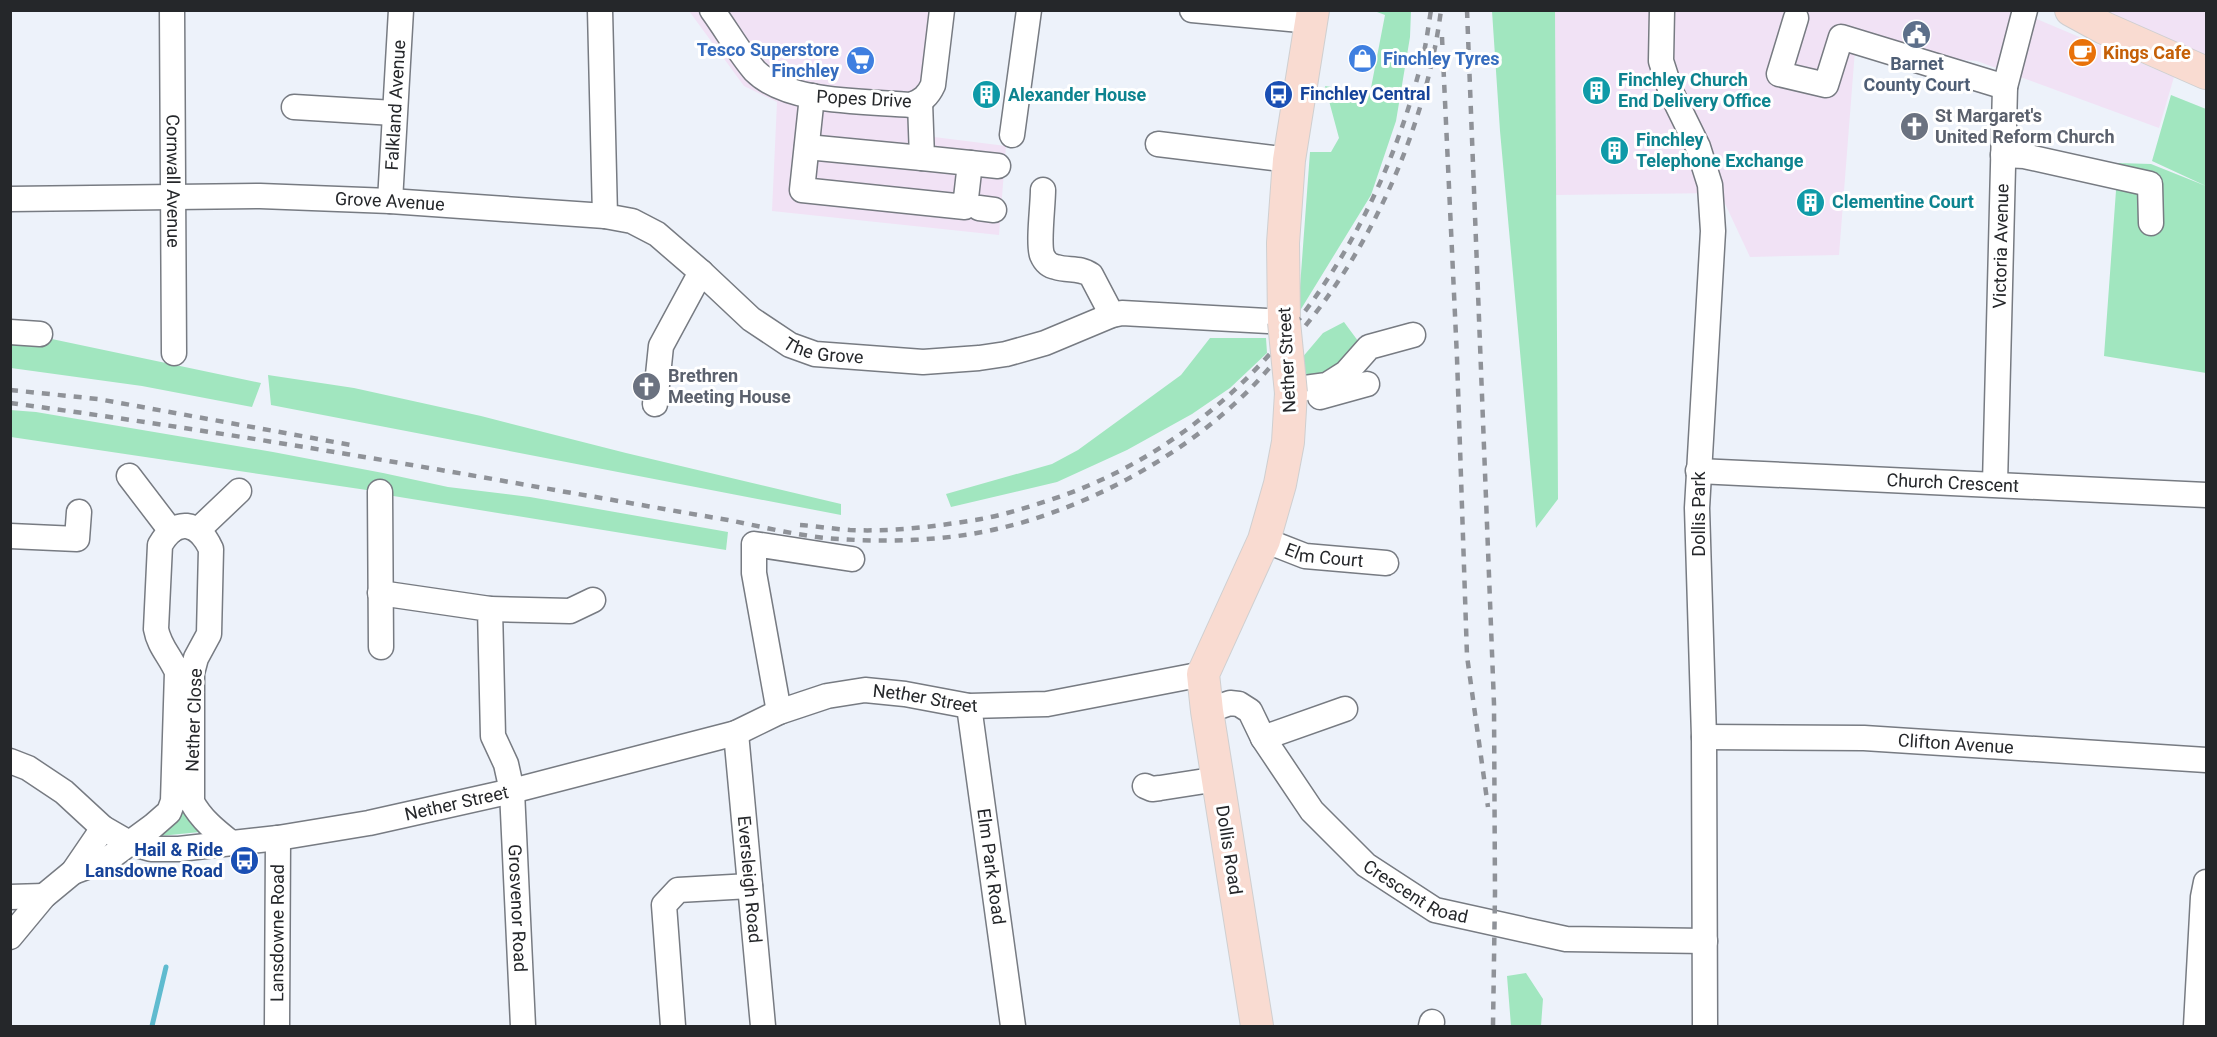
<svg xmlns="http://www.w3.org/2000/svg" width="2217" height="1037" font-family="Roboto,sans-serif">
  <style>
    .commercial { fill: #f1e2f5 }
    .green { fill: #a1e6bf }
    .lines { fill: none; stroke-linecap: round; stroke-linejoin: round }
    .stream { stroke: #5fbbcf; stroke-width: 5 }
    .minor-casing { stroke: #777b82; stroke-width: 27 }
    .major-casing { stroke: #cfcfd0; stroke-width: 34 }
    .minor { stroke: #fff; stroke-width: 24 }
    .major { stroke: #f9dbd1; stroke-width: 32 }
    .rail { stroke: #8f9298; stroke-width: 4.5; stroke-dasharray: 8 8; stroke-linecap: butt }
    .major-bridge-casing { stroke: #cfcfd0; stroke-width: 34; stroke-linecap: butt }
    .major-bridge { stroke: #f9dbd1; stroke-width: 32 }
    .labels { text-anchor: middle; stroke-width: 6; stroke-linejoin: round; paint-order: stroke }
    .shop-label { font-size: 18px; font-weight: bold; fill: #366cbe; stroke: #fff; text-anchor: end }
    .food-label { font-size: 18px; font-weight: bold; fill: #c56008; stroke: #fff; text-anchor: start }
    .service-label { font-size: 18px; font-weight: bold; fill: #4e5e75; stroke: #fff }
    .culture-label { font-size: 18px; font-weight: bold; fill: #0d838f; stroke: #fff; text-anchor: start }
    .transit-label { font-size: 18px; font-weight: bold; fill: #164399; stroke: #fff; text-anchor: start }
    .street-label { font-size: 18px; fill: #25272a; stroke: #fff }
    .worship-label { font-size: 18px; font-weight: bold; fill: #5b616d; stroke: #fff; text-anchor: start }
  </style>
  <rect width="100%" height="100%" fill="#edf2fa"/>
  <path class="commercial" d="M689,11h247l-18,124 88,11 -7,89 -227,-24 5,-109 -33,-16z
    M1555,11h463l156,66 -15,51 -182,-67 -122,-11 -16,205 -89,2 -30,-64 -164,2z
    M2071,11h135v62z"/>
  <path class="green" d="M1377,11h34l-1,26 -14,84 -25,74 -73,119 12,-162h21l8,-14 -14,-52 45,7 15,-78 -8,-3z
    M1492,11h63l3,488 -22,29 -36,-397z
    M2171,95l35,14v264l-102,-17 14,-193 33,1 55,22 -54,-25z
    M1344,322l17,23 -26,27 -29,11 -5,-24 22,-26z
    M11,335l36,3 214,45 -9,24 -110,-21 -131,-18z
    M1210,338h56l1,15 -37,35 -38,26 -65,36 -70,32 -106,25 -5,-13 106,-30 26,-14 103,-75z
    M268,375l86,13 127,28 145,37 215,51v11l-570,-110z
    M10,410l26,2 237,40 110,21 65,14 82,10 198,35 -2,18 -345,-56 -1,-2 -369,-55z
    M180,802l20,30 -40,4 -2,-3z
    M1526,973l17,26 -2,27h-30l-4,-50z"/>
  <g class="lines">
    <path class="stream" d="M152,1026l14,-59"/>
    <defs>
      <g id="minor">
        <path id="s1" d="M172,10l2,343"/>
        <path id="s2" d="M600,10l5,206 27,5 25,13 44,38 50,47 39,26 25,9 108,8 56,-4 27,-4 39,-11 67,-28 10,-2 162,9"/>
        <path d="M712,10c14,19 28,44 43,61 33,33 111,30 156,34 11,-4 17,-9 22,-20l9,-75"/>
        <path d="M1192,10l119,11"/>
        <path d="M1662,10l-1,51 10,31 27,55 12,38 3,46 -16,277 7,229 1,289"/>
        <path d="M1796,18l-17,56 47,11 15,-48 164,50"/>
        <path d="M812,96l-10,94 163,17 5,-44 -48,-5 -2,-56"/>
        <path d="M294,107l100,6"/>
        <path d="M1012,135l17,-125"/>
        <path d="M1158,144l131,16"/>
        <path d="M807,147l115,11"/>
        <path d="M2003,155l21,1 126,28 1,39"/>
        <path d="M970,163l28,3"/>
        <path d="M1043,190c0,15 -5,53 -1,65 3,7 8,11 14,12 12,4 24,0 35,8l21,40"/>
        <path id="s3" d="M10,199l250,-3 130,5 215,15"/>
        <path id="s4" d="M390,201l11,-191"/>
        <path d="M979,208l15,2"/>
        <path d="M10,332l30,2"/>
        <path d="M1290,390l37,-5 19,-12 23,-26 44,-12"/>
        <path d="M1320,397l47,-13"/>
        <path d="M655,404l6,-58 40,-74"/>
        <path id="s5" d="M1698,471l508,24"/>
        <path d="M129,476l42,55"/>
        <path id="s6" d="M1995,484l10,-397 20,-77"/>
        <path d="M380,492l1,155"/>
        <path d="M198,530l41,-39"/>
        <path d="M10,536l67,3 2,-27"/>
        <path id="s7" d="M1264,540l41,16 81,7"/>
        <path id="s8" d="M380,593l110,16 3,127 13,28 6,27 11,235"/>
        <path d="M490,609l80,2 23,-11"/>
        <path id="s9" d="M969,706l44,320"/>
        <path id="s10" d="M1207,711l23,-8 9,1 11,7 13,27 49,73 54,54 69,45 131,29 139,2"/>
        <path d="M779,712l-25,-139v-29l98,15"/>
        <path id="s11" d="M736,733l27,293"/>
        <path id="s12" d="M1704,737l160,1 342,22"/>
        <path d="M1263,738l82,-29"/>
        <path id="s13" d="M10,761l18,7 36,24 39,36 26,15 22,6h28l99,-11 91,-15 143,-32 224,-58 43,-21 48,-16 38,-6 40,4 64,12 78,-2 156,-30"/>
        <path d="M1145,786l7,3 8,-1 58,-9"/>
        <path d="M73,872l35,-13 45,-33 16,-14 4,-11 4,-129c-7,-16 -18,-26 -21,-43l4,-84c16,-28 38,-24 51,4l-2,85 -13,24 -4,15v129c9,17 24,29 38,40"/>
        <path d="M10,897l34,-1"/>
        <path d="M10,937l34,-41 29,-24 30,-44"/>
        <path id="s14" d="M277,1026l1,-188"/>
        <path d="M673,1026l-9,-121 14,-15 72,-4"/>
        <path d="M1431,1026l1,-4"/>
        <path d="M2196,1026l7,-129 3,-15"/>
      </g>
      <path id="major" d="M2071,10l33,18 102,45
        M1284,322l-1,-79 6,-83 24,-150
        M1257,1026l-50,-315 -4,-37 61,-134 16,-56 8,-42 3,-49"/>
    </defs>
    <use href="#minor" class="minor-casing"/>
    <use href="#major" class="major-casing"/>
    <use href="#minor" class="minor"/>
    <use href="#major" class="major"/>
    <path class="rail" d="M1467,10l27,694 1,189 -2,133
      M1442,37l15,321 10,298 21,151
      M10,390l88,9 253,46
      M10,403c187,25 371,56 556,89 54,9 108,19 162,28 36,7 74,17 111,19 45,3 93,2 138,-6 97,-17 202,-73 272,-143 14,-14 27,-30 40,-45 80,-89 137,-216 152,-335
      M800,525c16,1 33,4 50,5 43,2 89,-4 131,-11 22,-4 44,-11 66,-18 196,-63 325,-243 374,-437 5,-17 7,-36 10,-54"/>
    <defs>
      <path id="major-bridge" d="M1284,322l7,71"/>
    </defs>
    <use href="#major-bridge" class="major-bridge-casing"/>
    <use href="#major-bridge" class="major-bridge"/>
  </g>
  <defs>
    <symbol id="civic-disc" viewBox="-11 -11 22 22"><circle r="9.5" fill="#5c6f8a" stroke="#fff"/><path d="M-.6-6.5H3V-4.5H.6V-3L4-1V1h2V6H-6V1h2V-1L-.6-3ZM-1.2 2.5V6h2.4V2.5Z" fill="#fff"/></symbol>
    <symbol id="cafe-disc" viewBox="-11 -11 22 22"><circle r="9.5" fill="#e8710a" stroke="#fff"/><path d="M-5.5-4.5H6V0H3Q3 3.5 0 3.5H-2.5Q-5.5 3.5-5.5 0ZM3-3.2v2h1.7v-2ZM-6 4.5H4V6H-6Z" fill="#fff"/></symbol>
    <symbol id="shop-disc" viewBox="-11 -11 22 22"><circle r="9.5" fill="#3f7fe0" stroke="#fff"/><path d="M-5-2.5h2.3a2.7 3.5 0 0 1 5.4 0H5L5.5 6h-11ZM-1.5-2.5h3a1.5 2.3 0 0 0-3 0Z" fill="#fff"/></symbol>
    <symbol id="supermarket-disc" viewBox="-11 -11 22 22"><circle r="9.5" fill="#3f7fe0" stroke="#fff"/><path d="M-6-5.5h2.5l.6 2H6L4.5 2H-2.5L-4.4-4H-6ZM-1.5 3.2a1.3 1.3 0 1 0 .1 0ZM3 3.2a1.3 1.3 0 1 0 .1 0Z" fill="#fff"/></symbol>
    <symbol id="building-disc" viewBox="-11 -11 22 22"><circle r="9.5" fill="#0f9aa8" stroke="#fff"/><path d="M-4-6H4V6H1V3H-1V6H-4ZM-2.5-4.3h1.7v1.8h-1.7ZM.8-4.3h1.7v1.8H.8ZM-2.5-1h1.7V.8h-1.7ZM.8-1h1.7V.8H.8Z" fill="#fff"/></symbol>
    <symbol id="bus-disc" viewBox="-11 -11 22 22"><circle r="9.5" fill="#1a4fb4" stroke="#fff"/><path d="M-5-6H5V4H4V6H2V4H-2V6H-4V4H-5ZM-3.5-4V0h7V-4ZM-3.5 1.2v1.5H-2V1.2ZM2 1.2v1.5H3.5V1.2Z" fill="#fff"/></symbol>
    <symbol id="church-disc" viewBox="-11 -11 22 22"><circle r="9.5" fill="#6b7280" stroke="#fff"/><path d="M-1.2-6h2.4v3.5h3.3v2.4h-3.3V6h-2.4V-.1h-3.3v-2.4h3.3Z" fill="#fff"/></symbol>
  </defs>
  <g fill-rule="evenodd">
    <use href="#civic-disc" x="1900" y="18" width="33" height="33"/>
    <use href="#cafe-disc" x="2066" y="36" width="33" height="33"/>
    <use href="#shop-disc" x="1346" y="42" width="33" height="33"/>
    <use href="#supermarket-disc" x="844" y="44" width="33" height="33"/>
    <use href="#building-disc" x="1580" y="74" width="33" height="33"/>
    <use href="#bus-disc" x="1262" y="78" width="33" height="33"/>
    <use href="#building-disc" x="970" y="78" width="33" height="33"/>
    <use href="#church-disc" x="1898" y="110" width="33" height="33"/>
    <use href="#building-disc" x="1598" y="134" width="33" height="33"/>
    <use href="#building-disc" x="1794" y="186" width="33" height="33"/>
    <use href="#church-disc" x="630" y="370" width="33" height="33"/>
    <use href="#bus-disc" x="228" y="844" width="33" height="33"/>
  </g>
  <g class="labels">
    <g class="shop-label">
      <text x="839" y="56">Tesco Superstore<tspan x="839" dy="21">Finchley</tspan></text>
      <text x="1383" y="65" text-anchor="start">Finchley Tyres</text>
    </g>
    <g class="food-label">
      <text x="2103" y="59">Kings Cafe</text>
    </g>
    <g class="service-label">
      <text x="1917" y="70">Barnet<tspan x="1917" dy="21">County Court</tspan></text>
    </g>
    <g class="culture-label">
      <text x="1618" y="86">Finchley Church<tspan x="1618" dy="21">End Delivery Office</tspan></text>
      <text x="1008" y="101">Alexander House</text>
      <text x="1636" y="146">Finchley<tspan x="1636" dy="21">Telephone Exchange</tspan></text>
      <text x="1832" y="208">Clementine Court</text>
    </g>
    <g class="transit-label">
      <text x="1300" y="100">Finchley Central</text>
      <text x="223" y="856" text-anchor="end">Hail &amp; Ride<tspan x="223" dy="21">Lansdowne Road</tspan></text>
    </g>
    <g class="street-label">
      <text transform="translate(864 99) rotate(3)" y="6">Popes Drive</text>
      <text dy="6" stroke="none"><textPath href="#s4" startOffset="96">Falkland Avenue</textPath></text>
      <text dy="6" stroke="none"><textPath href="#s1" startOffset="171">Cornwall Avenue</textPath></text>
      <text dy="6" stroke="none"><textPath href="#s3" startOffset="380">Grove Avenue</textPath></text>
      <text dy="6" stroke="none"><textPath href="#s6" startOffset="238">Victoria Avenue</textPath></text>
      <text dy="6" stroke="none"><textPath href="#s2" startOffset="470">The Grove</textPath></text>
      <text transform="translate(1287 360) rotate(-93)" y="6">Nether Street</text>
      <text dy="6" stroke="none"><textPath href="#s5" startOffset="255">Church Crescent</textPath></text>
      <text transform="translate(1699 514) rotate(-90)" y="6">Dollis Park</text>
      <text dy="6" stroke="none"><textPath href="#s7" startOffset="63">Elm Court</textPath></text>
      <text dy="6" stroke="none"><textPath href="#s13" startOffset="964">Nether Street</textPath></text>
      <text transform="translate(194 720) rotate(-88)" y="6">Nether Close</text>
      <text dy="6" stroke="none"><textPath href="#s12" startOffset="252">Clifton Avenue</textPath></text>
      <text dy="6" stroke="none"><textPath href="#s13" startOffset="478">Nether Street</textPath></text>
      <text transform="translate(1229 850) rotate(81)" y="6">Dollis Road</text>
      <text dy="6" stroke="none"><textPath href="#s9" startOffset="162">Elm Park Road</textPath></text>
      <text dy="6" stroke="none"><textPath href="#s11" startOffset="147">Eversleigh Road</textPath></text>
      <text dy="6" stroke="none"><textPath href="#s10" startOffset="298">Crescent Road</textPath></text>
      <text dy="6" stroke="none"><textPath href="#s8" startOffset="414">Grosvenor Road</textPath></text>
      <text dy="6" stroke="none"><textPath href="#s14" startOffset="93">Lansdowne Road</textPath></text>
    </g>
    <g class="worship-label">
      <text x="1935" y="122">St Margaret's<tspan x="1935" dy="21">United Reform Church</tspan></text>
      <text x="668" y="382">Brethren<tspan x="668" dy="21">Meeting House</tspan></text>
    </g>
  </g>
  <rect width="2217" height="1037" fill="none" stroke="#25272a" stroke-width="24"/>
</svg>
